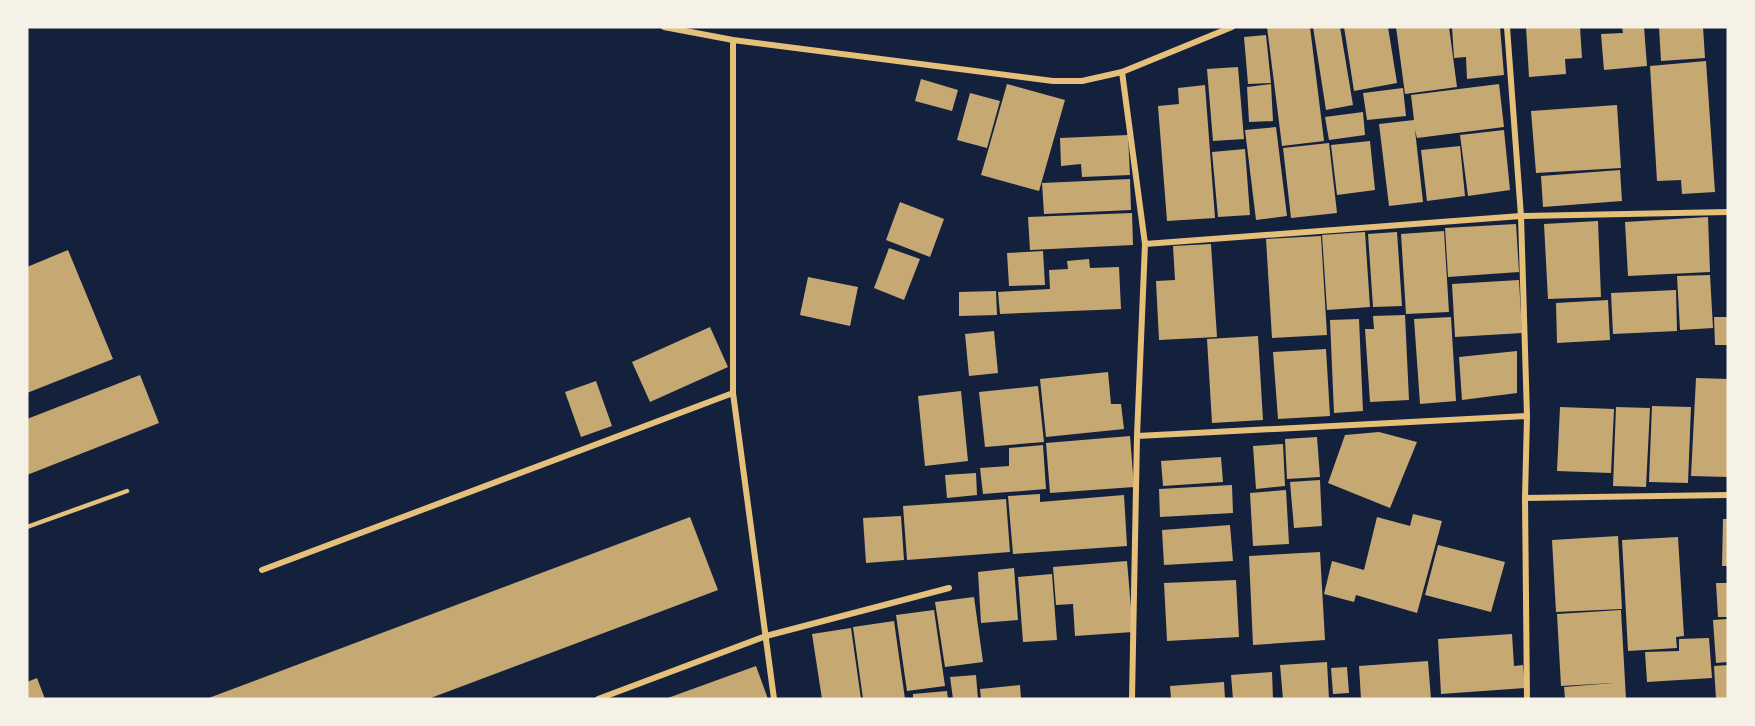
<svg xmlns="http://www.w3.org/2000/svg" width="1755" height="726" font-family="'Nunito Sans',sans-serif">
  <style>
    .building { fill: #c6a872 }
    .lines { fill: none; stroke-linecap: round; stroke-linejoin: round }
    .service { stroke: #e5c07b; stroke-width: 4.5 }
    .minor { stroke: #e5c07b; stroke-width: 6 }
  </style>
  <rect width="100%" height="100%" fill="#14213d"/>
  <path class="building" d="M1267,27h43l14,114 -42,5z
    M1313,27h27l13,78 -27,5z
    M1344,27h44l9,56 -43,8z
    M1396,27h53l8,60 -52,7z
    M1452,27h48l4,48 -37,4 -1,-22 -12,1z
    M1526,27h54l2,31 -17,1 1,15 -37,3z
    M1622,27h22l3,39 -43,4 -3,-36 22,-1z
    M1659,27h44l2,31 -44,3z
    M1266,35l5,48 -23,1 -4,-47z
    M1706,61l9,131 -33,2 -1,-14 -24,1 -7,-115z
    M1238,67l6,72 -31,2 -6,-72z
    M921,79l37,11 -6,21 -37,-10z
    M1007,84l58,16 -26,91 -58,-16z
    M1271,84l2,37 -24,1 -2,-35z
    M1499,84l5,43 -87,11 -2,-8 8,72 -34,4 -10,-82 35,-4 -3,-25z
    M1205,85l10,133 -48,3 -9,-115 21,-2 -1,-16z
    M1403,88l3,28 -39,4 -4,-27z
    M970,93l30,8 -13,47 -30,-8z
    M1617,105l4,63 -85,5 -5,-62z
    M1363,112l2,23 -36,5 -4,-23z
    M1276,127l11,89 -31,4 -11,-90z
    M1504,130l6,60 -42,6 -8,-61z
    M1128,135l2,40 -48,2 -1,-13 -20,2 -1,-28z
    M1370,141l5,49 -38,5 -6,-50z
    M1329,143l8,70 -46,5 -8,-70z
    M1460,146l5,50 -38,5 -6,-51z
    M1245,149l5,66 -32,2 -6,-65z
    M1620,170l2,31 -79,6 -2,-31z
    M1130,179l1,31 -87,4 -2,-31z
    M900,202l44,17 -14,38 -44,-17z
    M1132,213l1,32 -103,5 -2,-33z
    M1708,217l2,55 -82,4 -3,-54z
    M1598,221l3,76 -53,2 -4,-75z
    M1516,224l3,48 -71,5 -3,-49z
    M1444,231l5,81 -43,2 -5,-80z
    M1365,232l5,75 -43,3 -5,-75z
    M1397,232l5,74 -29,1 -5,-73z
    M1321,236l6,99 -55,3 -6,-99z
    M1211,244l6,93 -58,3 -3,-59 19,-1 -2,-34z
    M889,248l31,11 -16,41 -30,-12z
    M68,250l45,109 -86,34v-126z
    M1043,251l2,34 -36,1 -2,-33z
    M1089,259l1,9 29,-1 2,42 -121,5 -2,-22 52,-3 -1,-19 19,-1 -1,-8z
    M1710,275l3,53 -33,2 -3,-54z
    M808,277l50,10 -8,39 -50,-11z
    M1519,280l3,53 -67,4 -3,-53z
    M1676,290l1,41 -64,3 -2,-41z
    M996,291l1,24 -38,1v-24z
    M1608,300l2,40 -53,3 -1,-40z
    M1405,315l4,85 -39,2 -5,-73h9l-1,-13z
    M1451,317l5,84 -36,3 -6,-85z
    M1714,317h14v28h-13z
    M1359,319l4,92 -29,2 -4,-93z
    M710,327l18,40 -78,35 -18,-40z
    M994,331l4,42 -29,3 -4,-42z
    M1258,336l5,84 -51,3 -5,-84z
    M1326,349l4,67 -52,3 -5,-67z
    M1517,351v42l-55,7 -3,-43z
    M1108,372l3,32h10l3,25 -78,8 -6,-58z
    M140,375l19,48 -132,52v-56z
    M1696,378l32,1v98l-37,-1z
    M596,381l16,45 -31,11 -16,-45z
    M1038,386l6,56 -59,5 -6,-55z
    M961,391l7,70 -43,5 -7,-70z
    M1652,406l39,1 -3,76 -39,-1z
    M1560,407l54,2 -3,64 -54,-2z
    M1616,407l34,1 -4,79 -33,-1z
    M1379,432l38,10 -27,66 -62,-25 17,-48z
    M1130,436l4,51 -84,6 -4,-50z
    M1317,437l3,40 -33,2 -2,-40z
    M1283,444l2,42 -29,3 -3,-43z
    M1043,445l3,44 -63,5 -3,-26 29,-2v-18z
    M1221,457l2,25 -60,4 -2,-25z
    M976,473l1,22 -30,3 -2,-23z
    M1320,480l2,46 -28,2 -4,-46z
    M1232,485l1,28 -73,4 -1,-28z
    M1286,490l3,54 -36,2 -3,-53z
    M1040,494v8l84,-7 3,51 -114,8 -5,-58z
    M1006,499l4,53 -103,8 -4,-54z
    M1413,514l29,7 -25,92 -61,-18 -2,7 -30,-8 8,-33 32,9 13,-53 33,9z
    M901,516l3,44 -38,3 -3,-45z
    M690,517l28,73 -290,109h-222z
    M1723,519h5v47h-6z
    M1230,525l3,36 -69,4 -2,-35z
    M1618,536l4,73 -66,3 -4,-72z
    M1678,537l6,99 -8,1 1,11 -49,3 -6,-111z
    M1438,545l67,17 -14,50 -66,-17z
    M1320,552l5,88 -72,5 -4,-89z
    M1127,561l6,71 -58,4 -2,-32 -17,1 -3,-38z
    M1014,568l4,52 -37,3 -3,-51z
    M1052,574l5,66 -34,2 -5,-65z
    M1236,580l3,57 -72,4 -3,-58z
    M1716,583h12v34h-10z
    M974,597l9,65 -38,5 -10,-65z
    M934,610l11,76 -38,5 -11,-76z
    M1621,610l5,89h-61l-1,-12 49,-4 -52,3 -4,-72z
    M1728,619v43l-12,1 -3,-43z
    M894,621l11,78h-42l-10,-72z
    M851,628l10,71h-39l-10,-65z
    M1512,634l2,32 9,-1 2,23 -84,6 -3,-55z
    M1709,638l3,40 -65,4 -2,-30 34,-1v-12z
    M1428,661l3,38h-70l-2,-33z
    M1327,662l2,37h-46l-3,-34z
    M1728,665v34h-12l-2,-33z
    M756,666l12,33h-103z
    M1347,667l2,26 -16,1 -2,-26z
    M1272,672l1,27h-40l-2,-24z
    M976,675l2,24h-25l-3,-22z
    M37,678l8,21h-18v-17z
    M1224,682l1,17h-54l-1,-13z
    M1020,685l1,14h-40l-1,-10z
    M947,691l1,8h-35v-5z"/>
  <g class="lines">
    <path class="service" d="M27,527l100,-36"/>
    <path class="minor" d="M664,27l69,13 320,41h29l40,-9 110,-45
      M1507,27l14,189 6,200 -2,82 2,201
      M733,40v353l41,306
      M1122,72l23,172 -8,192 -5,263
      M1145,244l376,-28 207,-4
      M1137,436l390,-20
      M1525,498l203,-3
      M262,570l471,-177
      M598,699l168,-63 183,-48"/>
  </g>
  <rect width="1755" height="726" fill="none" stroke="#f6f1e7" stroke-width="57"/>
</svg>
